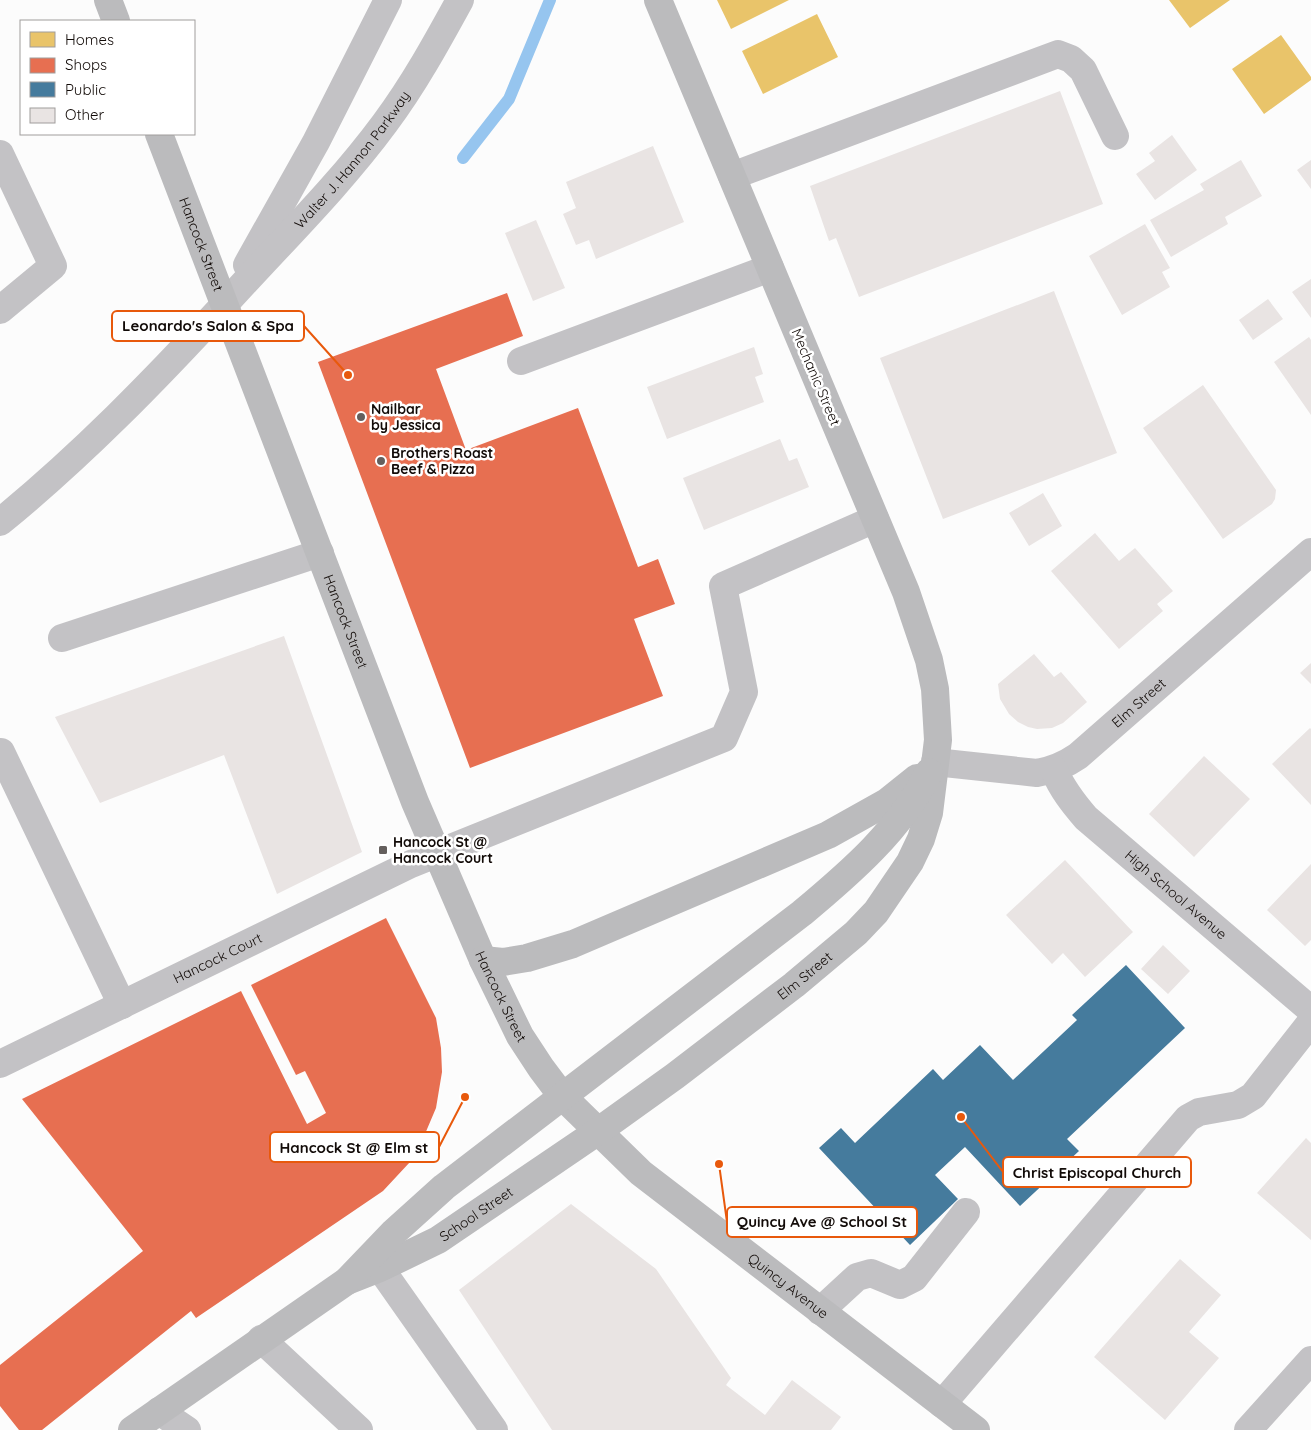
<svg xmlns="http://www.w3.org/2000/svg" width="1311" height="1430" font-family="Quicksand,sans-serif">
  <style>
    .homes { fill: #e9c46a }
    .shops { fill: #e76f51 }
    .public { fill: #457b9d }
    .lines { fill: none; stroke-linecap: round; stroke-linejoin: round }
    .stream { stroke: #96c5ef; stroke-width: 12 }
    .building { fill: #e9e4e3 }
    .minor { stroke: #c3c2c5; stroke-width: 28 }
    .major { stroke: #bbbbbd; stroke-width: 28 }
    .poi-dot { fill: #645f5d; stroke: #fff; stroke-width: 2 }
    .labels { text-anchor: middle; stroke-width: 5; stroke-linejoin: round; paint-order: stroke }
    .street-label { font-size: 14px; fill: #120b08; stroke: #fff }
    .poi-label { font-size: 14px; font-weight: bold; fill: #120b08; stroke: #fff; text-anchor: start }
    .leader { fill: none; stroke: #e8590c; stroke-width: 2 }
    .callout-dot { fill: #e8590c; stroke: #fff; stroke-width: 2 }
    .callout { fill: #fff; stroke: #e8590c; stroke-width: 2 }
    .callout-label { font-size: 15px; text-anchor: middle; font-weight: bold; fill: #120b08 }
  </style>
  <rect width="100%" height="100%" fill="#fcfcfc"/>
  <path class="homes" d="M717,0h72l-58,29z
    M1169,0h61l-40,28z
    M817,14l21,43 -75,37 -21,-43z
    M1281,35l30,42v3l-47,34 -32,-45z"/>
  <path class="shops" d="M507,293l16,43 -87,33 30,81 112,-42 60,159 20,-8 17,45 -41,15 29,77 -193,72 -152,-406z
    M386,918l50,100 5,30 1,24 -6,36 -14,33 -12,21 -27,29 -187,127 -5,-7 -149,119h-23l-19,-24v-41l143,-114 -121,-152 219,-108 66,133 19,-11 -21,-42 -9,4 -45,-90z"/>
  <path class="public" d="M1126,965l59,63 -118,111 12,12 -59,55 -55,-59 -30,28 23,24 -48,46 -91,-97 22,-20 14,15 78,-74 10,11 37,-35 33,35 64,-60 -5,-5z"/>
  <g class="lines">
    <path class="stream" d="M463,158l46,-59 41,-99"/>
  </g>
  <path class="building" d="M1060,91l43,113 -244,93 -23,-59 -7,3 -19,-55z
    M1172,135l25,35 -42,30 -19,-26 19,-13 -6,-8z
    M653,146l31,76 -88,37 -7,-19 -13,5 -13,-31 13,-6 -10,-26z
    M1241,160l21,36 -37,21 3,7 -57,33 -21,-37 54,-30 -4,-6z
    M1311,160v29l-14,-19z
    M536,220l29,68 -32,13 -28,-68z
    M1145,224l25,44 -8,4 8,15 -48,28 -33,-59z
    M1311,279v39l-19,-26z
    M1054,291l63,162 -174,66 -63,-161z
    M1268,299l15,20 -30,21 -14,-20z
    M1309,337l2,3v75l-37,-53z
    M754,347l9,27 -8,3 9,25 -97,37 -20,-52z
    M1203,385l73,105 -1,9 -3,5 -49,35 -80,-111z
    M780,439l9,22 8,-3 12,29 -105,43 -21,-52z
    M1043,493l19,33 -33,20 -20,-33z
    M1095,533l24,28 16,-13 38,43 -16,13 6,7 -44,38 -68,-78z
    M284,636l78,216 -85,42 -53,-139 -124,48 -45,-86z
    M1034,654l20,23 7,-5 26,30 -24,21 -11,5 -15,1 -9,-2 -10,-5 -9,-8 -9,-15 -2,-15z
    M1311,663v21l-11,-11z
    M1310,728l1,1v76l-39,-41z
    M1204,756l46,43 -56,58 -45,-43z
    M1065,860l68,72 -48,45 -22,-24 -11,11 -46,-49z
    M1311,864v76l-6,6 -38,-36z
    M1163,945l27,26 -22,23 -27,-25z
    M1306,1138l5,5v97l-54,-47z
    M571,1204l85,65 75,109 -5,7 39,30 27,-35 49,37 -10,13h-279l-93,-140z
    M1180,1259l41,36 -32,37 30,26 -54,62 -71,-63z"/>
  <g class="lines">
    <g class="minor">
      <path d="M0,154l53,112 -53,44"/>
      <path d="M732,176l326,-122 13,5 12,11 32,66"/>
      <path d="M247,265l69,-123 72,-142"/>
      <path d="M521,361l249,-93"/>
      <path id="s1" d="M0,522c81,-66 154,-141 225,-218 54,-60 112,-116 160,-181 29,-39 52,-81 75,-123"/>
      <path d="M62,638l258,-85"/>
      <path d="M1,752l121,253"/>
      <path id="s2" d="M935,762l102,11c17,-3 28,-8 41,-17l233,-204"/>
      <path id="s3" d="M1054,770c8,19 19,33 32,48l225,192"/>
      <path id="s4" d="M0,1064l411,-200 313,-126 20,-46 -21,-106 152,-67"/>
      <path d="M380,1268l114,162"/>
      <path d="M820,1311l37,-34 14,-4 29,12 14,-7 52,-66"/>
      <path d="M261,1339l98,91"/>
      <path d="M942,1404l246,-286 11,-6 39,-7 15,-9 58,-74"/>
      <path d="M159,1411l28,19"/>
      <path d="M1248,1430l63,-70"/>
    </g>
    <g class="major">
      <path d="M108,0l8,21"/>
      <path id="s5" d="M159,134l256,668 68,158 37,76 21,32 21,28 79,77 335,257"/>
      <path d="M483,960l20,2 24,-4 46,-14 255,-109 59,-33 30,-24"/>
      <path id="s6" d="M347,1281l33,-13 58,-28 159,-108 78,-56 119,-91 62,-52 20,-21 34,-50 11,-23 8,-26 9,-73 -3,-51 -6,-29 -23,-68 -248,-592"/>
      <path d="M132,1430l215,-149 46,-48 51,-46 358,-274c48,-40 99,-84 127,-141"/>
    </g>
  </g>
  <g class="poi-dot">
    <circle cx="361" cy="417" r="5"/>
    <circle cx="381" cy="461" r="5"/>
    <rect x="378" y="845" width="10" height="10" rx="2.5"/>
  </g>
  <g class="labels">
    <g class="street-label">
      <text dy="5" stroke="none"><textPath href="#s1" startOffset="506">Walter J. Hannon Parkway</textPath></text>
      <text dy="5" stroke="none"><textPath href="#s5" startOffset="118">Hancock Street</textPath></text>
      <text transform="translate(816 377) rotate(67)" y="5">Mechanic Street</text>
      <text dy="5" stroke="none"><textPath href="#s5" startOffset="522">Hancock Street</textPath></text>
      <text dy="5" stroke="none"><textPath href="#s2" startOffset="228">Elm Street</textPath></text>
      <text dy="5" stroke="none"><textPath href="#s3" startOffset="176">High School Avenue</textPath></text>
      <text dy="5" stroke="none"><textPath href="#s4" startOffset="242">Hancock Court</textPath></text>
      <text dy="5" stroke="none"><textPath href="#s6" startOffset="552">Elm Street</textPath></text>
      <text dy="5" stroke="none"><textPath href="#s5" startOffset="928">Hancock Street</textPath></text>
      <text dy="5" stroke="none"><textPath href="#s6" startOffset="146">School Street</textPath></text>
      <text dy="5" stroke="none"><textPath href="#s5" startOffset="1341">Quincy Avenue</textPath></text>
    </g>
    <g class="poi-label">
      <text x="371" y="414">Nailbar<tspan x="371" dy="16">by Jessica</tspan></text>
      <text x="391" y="458">Brothers Roast<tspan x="391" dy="16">Beef &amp; Pizza</tspan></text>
      <text x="393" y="847">Hancock St @<tspan x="393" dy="16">Hancock Court</tspan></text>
    </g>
  </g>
  <path class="leader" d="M348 375L304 326M465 1097L439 1147M961 1117L1003 1172M719 1164L727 1222"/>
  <g class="callout-dot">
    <circle cx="348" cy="375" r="5"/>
    <circle cx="465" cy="1097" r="5"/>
    <circle cx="961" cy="1117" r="5"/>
    <circle cx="719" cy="1164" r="5"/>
  </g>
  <g class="callout">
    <rect x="112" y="311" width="192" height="30" rx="5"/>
    <rect x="270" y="1132" width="169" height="30" rx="5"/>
    <rect x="1003" y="1157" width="188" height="30" rx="5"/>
    <rect x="727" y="1207" width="190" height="30" rx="5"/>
  </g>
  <g class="callout-label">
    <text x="208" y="331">Leonardo's Salon &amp; Spa</text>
    <text x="354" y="1153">Hancock St @ Elm st</text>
    <text x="1097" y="1178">Christ Episcopal Church</text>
    <text x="822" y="1227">Quincy Ave @ School St</text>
  </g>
  <rect x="20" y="20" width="175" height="115" fill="#ffffff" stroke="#a09d9c"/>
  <rect x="30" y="32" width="25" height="15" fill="#e9c46a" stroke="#a09d9c"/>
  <text x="65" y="45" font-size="15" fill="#120b08">Homes</text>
  <rect x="30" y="58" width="25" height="15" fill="#e76f51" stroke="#a09d9c"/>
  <text x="65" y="70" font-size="15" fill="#120b08">Shops</text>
  <rect x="30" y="82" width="25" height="15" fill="#457b9d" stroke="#a09d9c"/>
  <text x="65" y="95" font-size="15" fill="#120b08">Public</text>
  <rect x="30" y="108" width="25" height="15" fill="#e9e4e3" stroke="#a09d9c"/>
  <text x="65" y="120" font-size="15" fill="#120b08">Other</text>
</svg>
